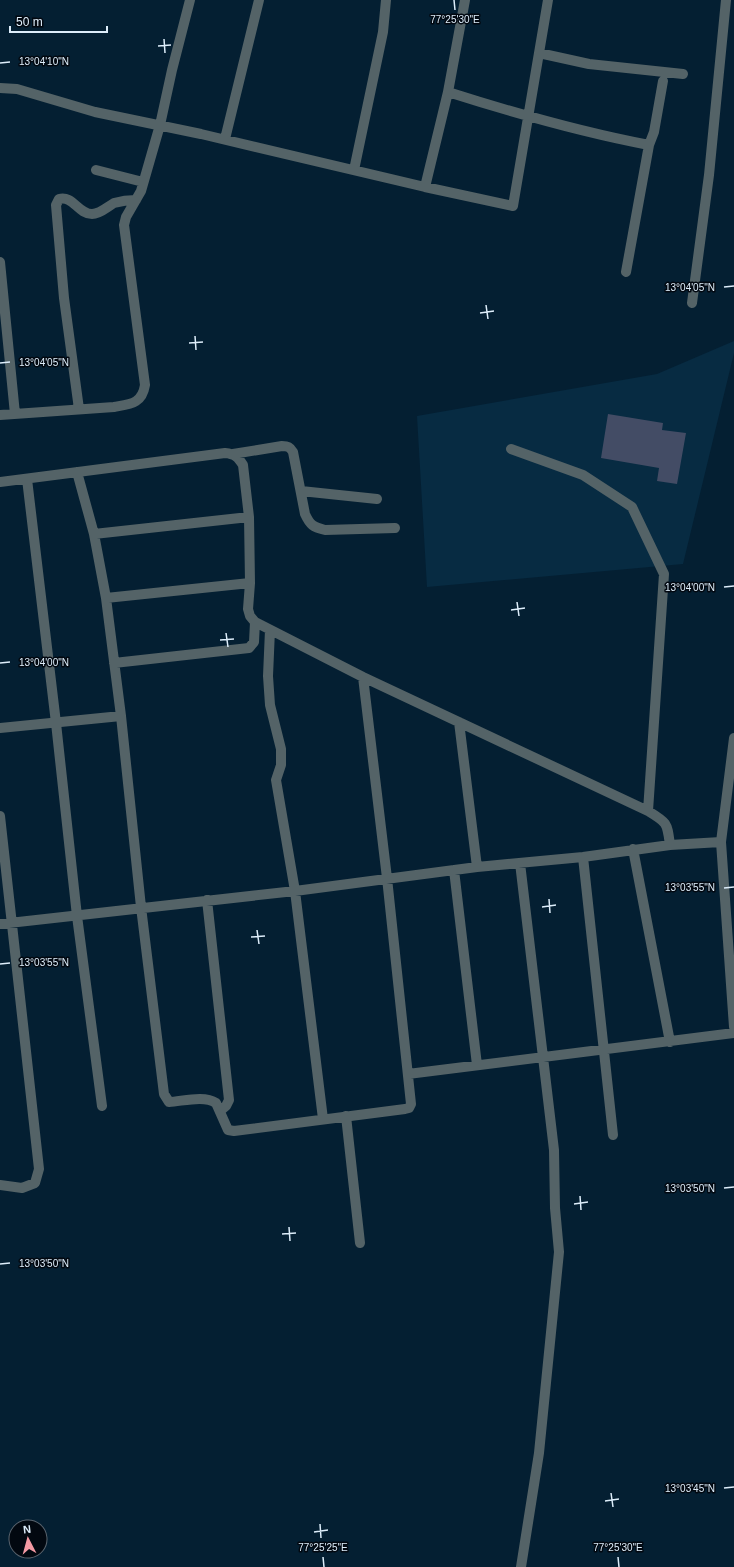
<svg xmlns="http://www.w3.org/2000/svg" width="734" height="1567" font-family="Helvetica,sans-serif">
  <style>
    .built { fill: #072b42 }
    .building { fill: #434c65 }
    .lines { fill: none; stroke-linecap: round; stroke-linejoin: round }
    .minor { stroke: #546367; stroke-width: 10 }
    .ticks { fill: none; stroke: #ddedfa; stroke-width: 1.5 }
    .ticks-label { font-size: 10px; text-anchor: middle; fill: #ddedfa; stroke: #020810; stroke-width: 3; stroke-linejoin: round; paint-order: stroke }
  </style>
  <rect width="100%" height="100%" fill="#041f32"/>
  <path class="built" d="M734,341v12l-51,211 -256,23 -10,-171 240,-42z"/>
  <path class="building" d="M608,414l55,9 -1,7 24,3 -9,51 -20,-3 2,-13 -58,-10z"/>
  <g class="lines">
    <path class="minor" d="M539,53l50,11 94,10
      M0,88l17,1 78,23 106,22 224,53 23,-95 17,-92
      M448,92c66,21 132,40 201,53l5,-13 9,-51
      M225,139l34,-139
      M96,170l47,12
      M354,170l29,-138 3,-32
      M425,187l88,19 35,-206
      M0,262l15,152
      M626,272l23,-127
      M692,303l17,-128 17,-175
      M79,409l-15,-111 -8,-93 3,-6c14,-4 19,15 33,15 8,0 15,-7 22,-11 7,-2 15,-3 22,-3
      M0,415l114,-8c16,-3 28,-3 31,-22l-21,-160 2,-8 15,-26 19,-66 12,-55 18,-70
      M511,449l72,26 49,32 32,67 -16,237
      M233,454l49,-8c6,0 8,1 11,6l12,62c5,11 8,13 20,16l70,-2
      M77,472l17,62 12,64 15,118 20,191 23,187 5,8c15,-1 35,-7 47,1l12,27 6,1 171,-22 4,-1 2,-4 -24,-226 -24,-201
      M27,479l29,244 21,193 25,190
      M0,482l225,-29c10,1 13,4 18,12l6,52 1,66 -2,26 2,7 5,6 108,55 285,134c20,12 19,12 22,34
      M301,491l76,8
      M94,534l155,-17
      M106,598l144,-15
      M270,630l-2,46 2,29 11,44v16l-5,15 19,111 28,228
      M114,663l135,-15 5,-6 1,-20
      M459,722l18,145
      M0,728l121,-12
      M734,738l-13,104 13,185
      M0,816l39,353 -4,14 -13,5 -22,-3
      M633,849l37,193
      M583,857l30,278
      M520,863l34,287 1,58 4,44 -20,201 -18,114
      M454,870l23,195
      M207,900l22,200 -3,6 -6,5
      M0,924l295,-33 182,-24 106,-10 87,-12 51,-3
      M408,1074l326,-41
      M346,1116l14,127"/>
  </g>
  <path class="ticks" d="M454,0l1,10M164,39l1,14M158,46l13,-1M0,63l10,-1M724,287l10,-1M486,305l2,14M480,313l14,-2M195,336l1,14M189,343l14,-1M0,363l10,-1M724,587l10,-1M517,602l2,14M511,610l14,-2M226,633l2,14M220,640l14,-1M0,663l10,-1M724,888l10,-1M549,899l1,14M542,907l14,-2M257,930l2,14M251,937l14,-1M0,964l10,-1M724,1188l10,-1M580,1196l1,14M574,1204l14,-2M289,1227l1,14M282,1234l14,-1M0,1264l10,-1M724,1488l10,-1M611,1493l2,14M605,1501l14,-2M320,1524l1,14M314,1532l14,-2M323,1557l1,10M618,1557l1,10"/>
  <g class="ticks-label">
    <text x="455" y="23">77°25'30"E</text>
    <text x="44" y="65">13°04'10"N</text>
    <text x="690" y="291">13°04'05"N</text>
    <text x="44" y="366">13°04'05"N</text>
    <text x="690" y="591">13°04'00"N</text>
    <text x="44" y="666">13°04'00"N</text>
    <text x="690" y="891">13°03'55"N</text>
    <text x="44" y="966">13°03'55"N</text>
    <text x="690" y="1192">13°03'50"N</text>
    <text x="44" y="1267">13°03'50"N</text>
    <text x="690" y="1492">13°03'45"N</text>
    <text x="323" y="1551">77°25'25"E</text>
    <text x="618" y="1551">77°25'30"E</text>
  </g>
  <g transform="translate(28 1539) rotate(354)"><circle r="19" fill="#020810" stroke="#5a646e"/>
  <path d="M0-3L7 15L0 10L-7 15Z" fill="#f49aa4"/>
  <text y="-6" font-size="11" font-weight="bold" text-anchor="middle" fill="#ddedfa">N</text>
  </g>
  <path d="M10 26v6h97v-6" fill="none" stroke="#ddedfa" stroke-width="2"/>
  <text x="16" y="26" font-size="12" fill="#ddedfa" stroke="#020810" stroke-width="3" paint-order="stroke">50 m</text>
</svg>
